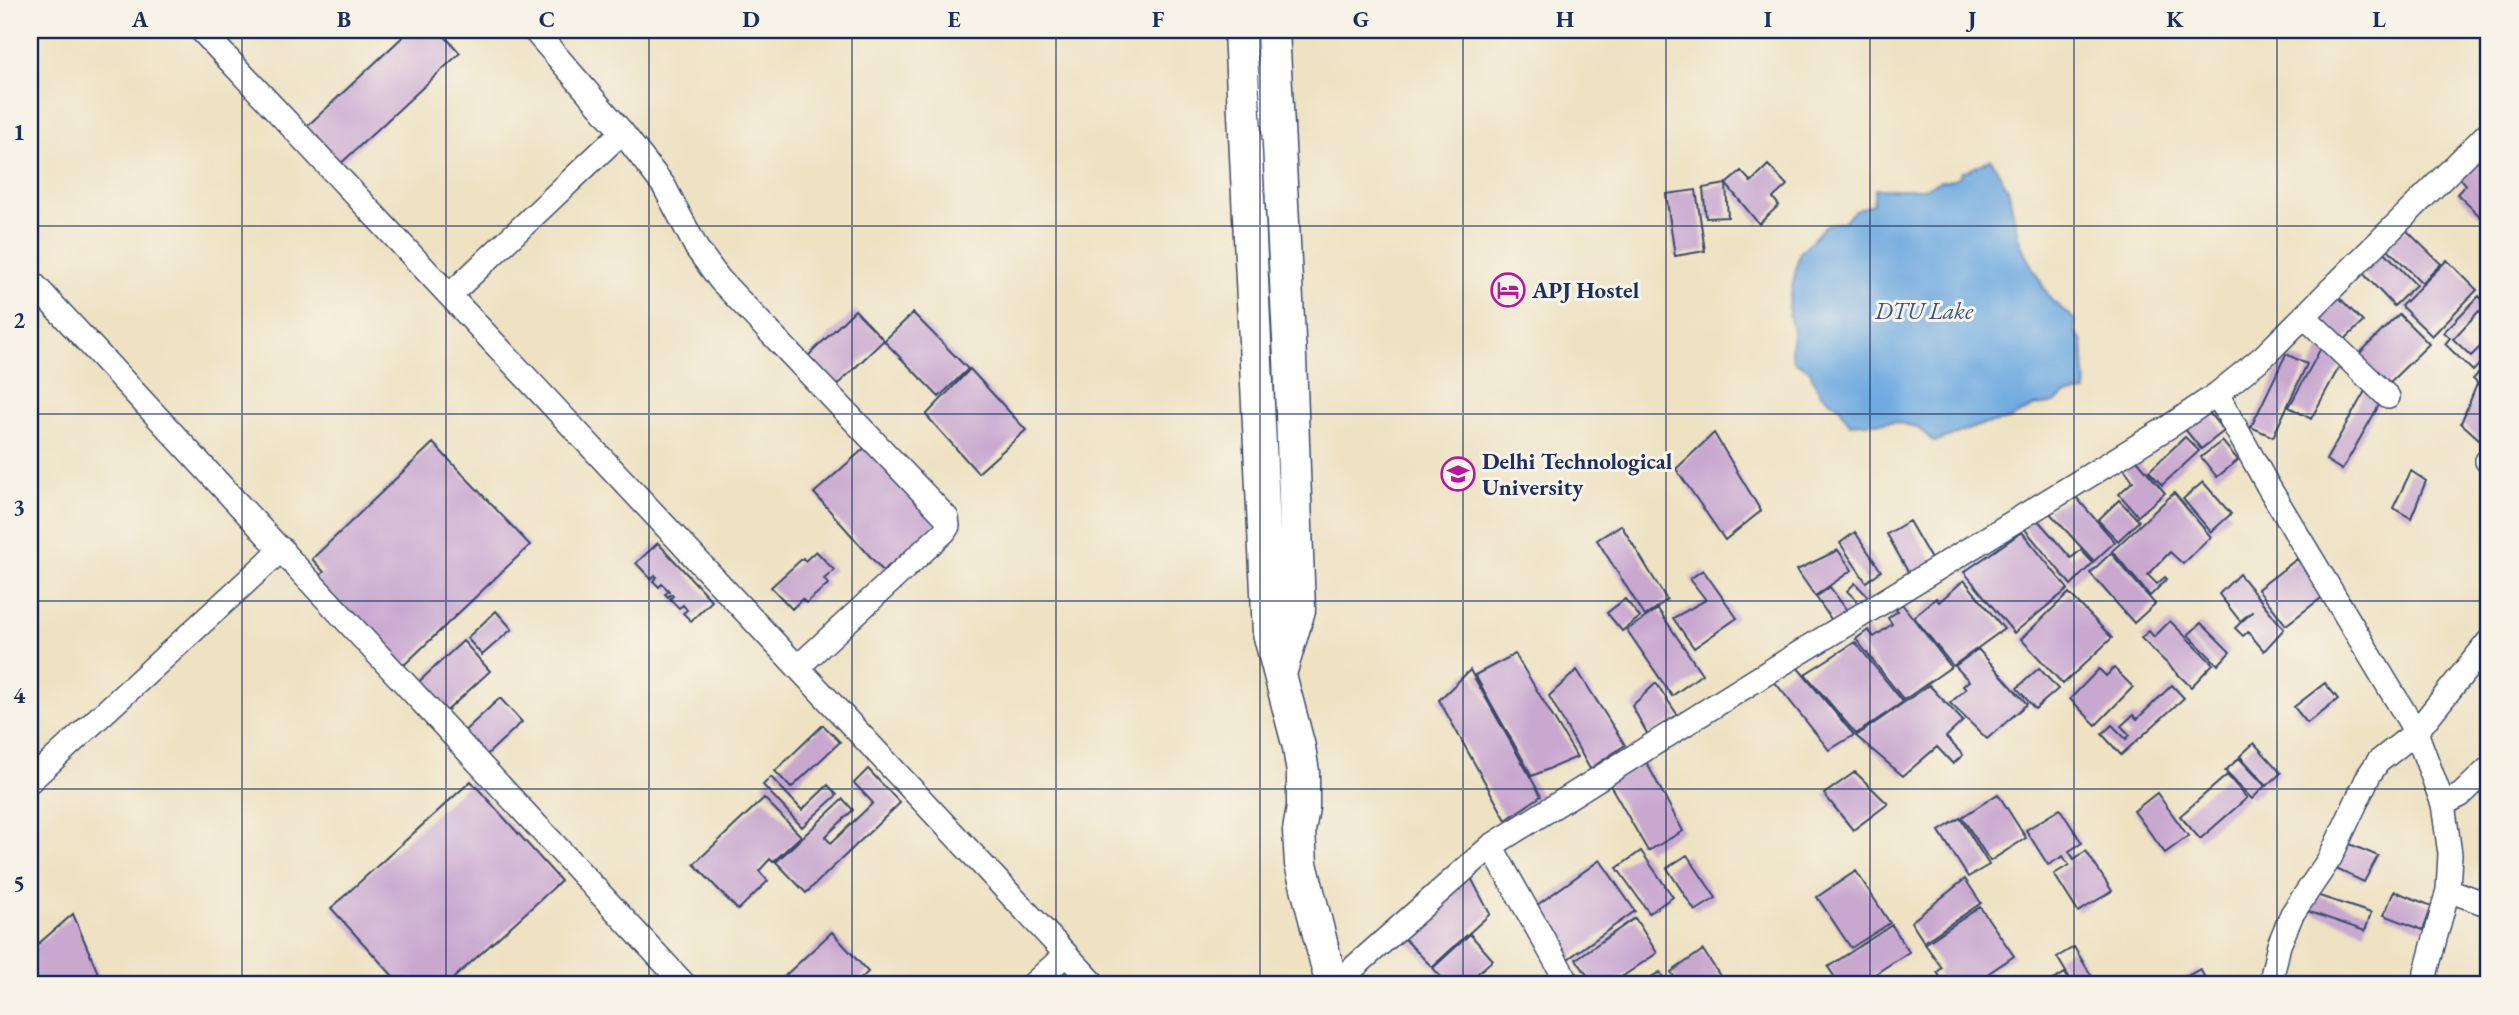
<svg xmlns="http://www.w3.org/2000/svg" width="2519" height="1015" font-family="'EB Garamond',serif">
  <style>
    .water { fill: #70aae0; stroke: #466c9f; stroke-width: 2 }
    .building { fill: #c9a8d0 }
    .lines { fill: none; stroke-linecap: round; stroke-linejoin: round }
    .street-casing { stroke: #3b4a6d; stroke-width: 26 }
    .secondary-casing { stroke: #3b4a6d; stroke-width: 35 }
    .street { stroke: #fff; stroke-width: 23 }
    .secondary { stroke: #fff; stroke-width: 32 }
    .grid { fill: none; stroke: #1b2f5e; stroke-width: 2; stroke-opacity: 0.55 }
    .labels { text-anchor: middle; stroke-width: 6; stroke-linejoin: round; paint-order: stroke }
    .poi-label { font-size: 23px; font-weight: bold; fill: #1b2f5e; stroke: #f7f3e8; text-anchor: start }
    .water-label { font-size: 24px; font-style: italic; fill: #355485; stroke: #f7f3e8 }
    .neatline { fill: none; stroke: #1b2f5e; stroke-width: 2.5 }
    .grid-label { font-size: 23px; text-anchor: middle; font-weight: bold; fill: #1b2f5e }
  </style>
  <rect width="100%" height="100%" fill="#f7f3e8"/>
  <filter id="ink" filterUnits="userSpaceOnUse"><feTurbulence type="fractalNoise" baseFrequency=".0143" numOctaves="2"/><feDisplacementMap in="SourceGraphic" scale="14" xChannelSelector="R" yChannelSelector="G"/><feConvolveMatrix kernelMatrix="1 2 1 2 8 2 1 2 1" color-interpolation-filters="sRGB"/></filter>
  <filter id="wash" filterUnits="userSpaceOnUse"><feTurbulence type="fractalNoise" baseFrequency=".00686" numOctaves="4" result="noise"/><feDisplacementMap in="SourceGraphic" scale="28" xChannelSelector="R" yChannelSelector="G"/><feGaussianBlur stdDeviation="1.57" result="paint"/><feColorMatrix in="noise" values="0 0 0 0 0 0 0 0 0 0 0 0 0 0 0 0 0 1.4 0 .05"/><feComposite in="paint" operator="in"/></filter>
  <g filter="url(#wash)">
    <rect width="100%" height="100%" fill="#eee2c3"/>
    <path class="water" d="M1991,159l17,30 10,47 9,22 24,42 23,19 1,13 8,10 3,50 -23,3 -8,8 -20,3 -26,14 -28,5 -47,17 -17,-15 -24,-5 -43,2 -11,-17 -19,-14 -11,-23 -15,-9 -3,-12 2,-16 -5,-25 11,-54 27,-29 17,-3 11,-11 19,-7 2,-15h47l19,-8h7l11,-4 3,-6 7,-1z"/>
    <g id="blocks">
      <path class="building" d="M410,30h29l21,23 -123,114 -34,-37z
        M2476,153l13,13v59l-32,-31 9,-10 -11,-10z
        M1768,165l19,20 -14,13 6,7 -20,19 -33,-40 2,33 -22,1 -3,-30 23,-4 15,-13 10,11z
        M1696,190l9,61 -30,5 -9,-62z
        M2401,225l40,39 -19,19 -39,-39z
        M2380,247l36,38 -22,21 -36,-38z
        M2447,260l30,30 -45,46 -31,-30z
        M2335,293l28,29 -23,22 -28,-28z
        M2479,296l10,11v14l-10,-10 -26,28 18,17 18,-18v16l-16,17 -28,-27 5,-6 -6,-6z
        M855,310l29,30 -48,46 -28,-30z
        M913,313l55,56 -29,28 -55,-56z
        M2399,314l30,30 -44,43 -29,-30z
        M2321,348l22,12 -32,59 -22,-12z
        M2286,354l21,10 -34,73 -22,-10z
        M2489,363v31l-16,-15z
        M970,369l56,61 -48,43 -52,-58z
        M2477,384l12,12v34l-9,10 -19,-17z
        M2365,391l17,9 -40,70 -16,-10z
        M2206,409l18,22 -23,18 -17,-21z
        M1714,433l47,78 -36,29 -49,-71z
        M2185,437l14,14 -37,34 -13,-14z
        M2222,441l16,19 -21,17 -16,-20z
        M433,443l97,102 -128,122 -88,-85 10,-10 -12,-13z
        M868,445l69,79 -54,47 -69,-78z
        M2132,454l33,39 -27,23 -19,-22 14,-13 -13,-18z
        M2411,471l15,10 -15,37 -18,-10z
        M2203,482l28,32 -20,18 -28,-33z
        M2174,493l37,44 -28,27 -13,-12 -22,23 9,9 8,-7 2,2 -17,17 -38,-45z
        M2076,497l39,45 -21,19 -47,-51z
        M2119,500l20,21 -21,20 -20,-21z
        M2035,517l36,41 10,-8 12,13 -22,22 -48,-58z
        M1909,521l26,45 -23,13 -25,-45z
        M1621,525l46,75 -22,16 -48,-76z
        M1855,532l26,39 -15,11 -26,-39z
        M2022,532l46,57 -54,44 -50,-61z
        M658,543l54,58 -21,20 -8,-8 4,-3 -4,-5 -4,3 -9,-9 3,-3 -2,-2 -3,3 -3,-3 4,-3 -7,-7 -3,3 -6,-6 4,-4 -2,-2 -4,4 -15,-16z
        M1838,550l14,20 -37,26 -18,-26z
        M816,551l18,19 -10,9 4,5 -22,19 -4,-4 -10,10 -21,-22 32,-29 2,3z
        M2111,553l44,51 -21,19 -44,-50z
        M2297,559l28,36 -39,30 -28,-36z
        M1703,570l34,48 -43,30 -21,-30 33,-18 -16,-21z
        M2239,574l45,55 -20,22 -16,-19 -5,4 -8,-8 18,-17 -13,10 -21,-27z
        M1964,580l40,49 -51,37 -39,-49 22,-19 3,4z
        M1855,583l16,17 -8,7 -16,-16z
        M1830,587l21,29 -16,9 -19,-28z
        M2069,593l43,45 -49,46 -42,-45z
        M1625,599l15,18 -18,14 -15,-18z
        M1902,604l49,63 -47,33 -48,-61 12,-9 6,7 18,-13 -4,-6 10,-7 -3,-2z
        M1658,609l44,65 -30,22 -45,-66z
        M496,611l16,18 -30,26 -15,-17z
        M2170,621l43,43 -22,23 -50,-49 8,-7 5,6z
        M2201,623l29,29 -12,13 -30,-30z
        M463,641l27,30 -51,47 -27,-30z
        M1855,642l48,60 -47,32 -51,-60z
        M1978,649l49,55 -40,35 -37,-36 16,-14 -3,-3 6,-5 -14,-15z
        M1515,654l62,103 -45,19 -57,-101z
        M1797,667l57,68 -25,15 -55,-69z
        M2039,668l19,21 -23,20 -18,-21z
        M2114,668l19,19 -37,38 -26,-26 29,-30 7,7z
        M1470,670l71,126 -35,24 -67,-120z
        M1577,670l48,75 -35,24 -41,-73z
        M1656,683l23,34 -31,18 -16,-29z
        M2325,683l13,16 -31,24 -13,-16z
        M1929,685l34,36 -17,16 17,18 -10,9 -16,-17 -34,29 -47,-40z
        M2172,685l12,13 -63,57 -19,-21 10,-9 14,14 4,-4 -9,-9 12,-11 4,4z
        M500,698l22,24 -41,38 -22,-24z
        M823,725l17,17 -49,46 -16,-17z
        M2254,743l27,30 -14,13 -27,-30z
        M1643,756l40,75 -35,20 -42,-73 15,-1 15,-8 -4,-6z
        M2239,758l26,28 -13,13 -27,-28z
        M868,769l32,34 -94,90 -30,-31 67,-63 10,11 -28,27 6,6 42,-40 -19,-20z
        M1855,772l33,32 -35,26 -29,-36z
        M2227,775l20,23 -47,41 -20,-23z
        M771,777l31,33 26,-25 9,10 -35,32 -39,-42z
        M471,781l90,100 -115,104h-45l-70,-77z
        M2157,793l31,43 -23,17 -31,-42z
        M1998,794l28,44 -36,23 -28,-44z
        M764,798l37,38 -28,26 -3,-3 -11,12 9,10 -30,29 -44,-46z
        M2060,809l22,34 -13,8 5,8 12,-8 26,40 -34,21 -24,-38 15,-9 -6,-9 -15,9 -22,-35z
        M1960,818l29,47 -21,12 -29,-46z
        M2347,843l31,13 -14,26 -30,-14z
        M1641,851l32,46 -24,16 -32,-45z
        M1687,855l29,43 -21,13 -28,-43z
        M1600,860l35,51 -70,50 -32,-53z
        M1856,871l34,52 -39,25 -34,-51z
        M1468,872l22,42 -58,53 -31,-32z
        M1965,879l16,24 -57,39 -13,-20z
        M2394,891l38,15 -9,24 -39,-15z
        M2310,893l61,20 -6,18 -61,-21z
        M1980,907l34,49 -43,29h-19l-3,-3 -4,2 -8,-12 5,-4 -17,-24z
        M73,914l30,71h-73v-34z
        M1635,918l22,35 -47,32h-16l-18,-26z
        M1892,925l17,27 -51,33h-18l-12,-18z
        M832,932l36,40 -14,13h-79z
        M1470,934l23,26 -29,25h-16l-15,-17z
        M2074,947l23,38h-23l-17,-28z
        M1703,950l23,35h-47l-8,-13z
        M2200,969l9,16h-38z
        M1660,972l7,13h-30z
        M1058,973l11,12h-25z
        M2065,973l7,12h-27z"/>
    </g>
  </g>
  <g filter="url(#ink)">
    <use href="#blocks" fill-opacity="0" stroke="#3b4a6d" stroke-width="2"/>
    <g class="lines">
      <defs>
        <path id="street" d="M201,30l894,955
          M622,132l42,54 33,63 23,31 227,238 1,8 -4,6 -146,135
          M30,280l655,705
          M450,295l172,-163 -88,-102
          M2304,316l84,81
          M2217,394l51,92 148,246 27,72 7,50 -2,36
          M2487,461l2,2
          M30,781l252,-232
          M2443,804l18,-9 28,-27
          M1491,846l78,139
          M1032,985l34,-31
          M1334,985l157,-139 271,-170 408,-250 47,-32 47,-38 225,-224
          M2270,985l9,-40 13,-31 38,-56 39,-83 9,-13 38,-30 73,-91
          M2425,985l1,-13 22,-82 41,15"/>
        <path id="secondary" d="M1240,30l29,603 30,114 4,26v34l-4,24 2,33 31,121
          M1273,30l17,328 9,252 -19,64"/>
      </defs>
      <use href="#street" class="street-casing"/>
      <use href="#secondary" class="secondary-casing"/>
      <use href="#street" class="street"/>
      <use href="#secondary" class="secondary"/>
    </g>
  </g>
  <path class="grid" d="M242,30v955M446,30v955M649,30v955M852,30v955M1056,30v955M1260,30v955M1463,30v955M1666,30v955M1870,30v955M2074,30v955M2277,30v955M30,226h2459M30,414h2459M30,601h2459M30,789h2459"/>
  <defs>
    <symbol id="hotel-ring" viewBox="-11 -11 22 22"><circle r="9.5" fill="#f7f3e8" stroke="#b5179e" stroke-width="1.5"/><path d="M-6-4.5h1.5V1H6V5H4.5V3h-9V5H-6ZM-4 0a1.8 1.8 0 1 1 3.6 0ZM.5 0V-2.5h3Q6-2.5 6 0Z" fill="#b5179e"/></symbol>
    <symbol id="university-ring" viewBox="-11 -11 22 22"><circle r="9.5" fill="#f7f3e8" stroke="#b5179e" stroke-width="1.5"/><path d="M0-5L7-2L0 1L-7-2ZM-4 1L0 2.5L4 1V4Q0 6-4 4Z" fill="#b5179e"/></symbol>
  </defs>
  <g fill-rule="evenodd">
    <use href="#hotel-ring" x="1489" y="271" width="38" height="38"/>
    <use href="#university-ring" x="1439" y="455" width="38" height="38"/>
  </g>
  <g class="labels">
    <g class="poi-label">
      <text x="1532" y="298">APJ Hostel</text>
      <text x="1482" y="469">Delhi Technological<tspan x="1482" dy="26">University</tspan></text>
    </g>
    <g class="water-label">
      <text x="1924" y="319">DTU Lake</text>
    </g>
  </g>
  <rect width="2519" height="1015" fill="none" stroke="#f7f3e8" stroke-width="77"/>
  <rect x="38" y="38" width="2442" height="938" class="neatline"/>
  <g class="grid-label">
    <text x="140" y="27">A</text>
    <text x="344" y="27">B</text>
    <text x="547" y="27">C</text>
    <text x="751" y="27">D</text>
    <text x="954" y="27">E</text>
    <text x="1158" y="27">F</text>
    <text x="1361" y="27">G</text>
    <text x="1565" y="27">H</text>
    <text x="1768" y="27">I</text>
    <text x="1972" y="27">J</text>
    <text x="2175" y="27">K</text>
    <text x="2379" y="27">L</text>
    <text x="19" y="140">1</text>
    <text x="19" y="328">2</text>
    <text x="19" y="515">3</text>
    <text x="19" y="703">4</text>
    <text x="19" y="891">5</text>
  </g>
</svg>
